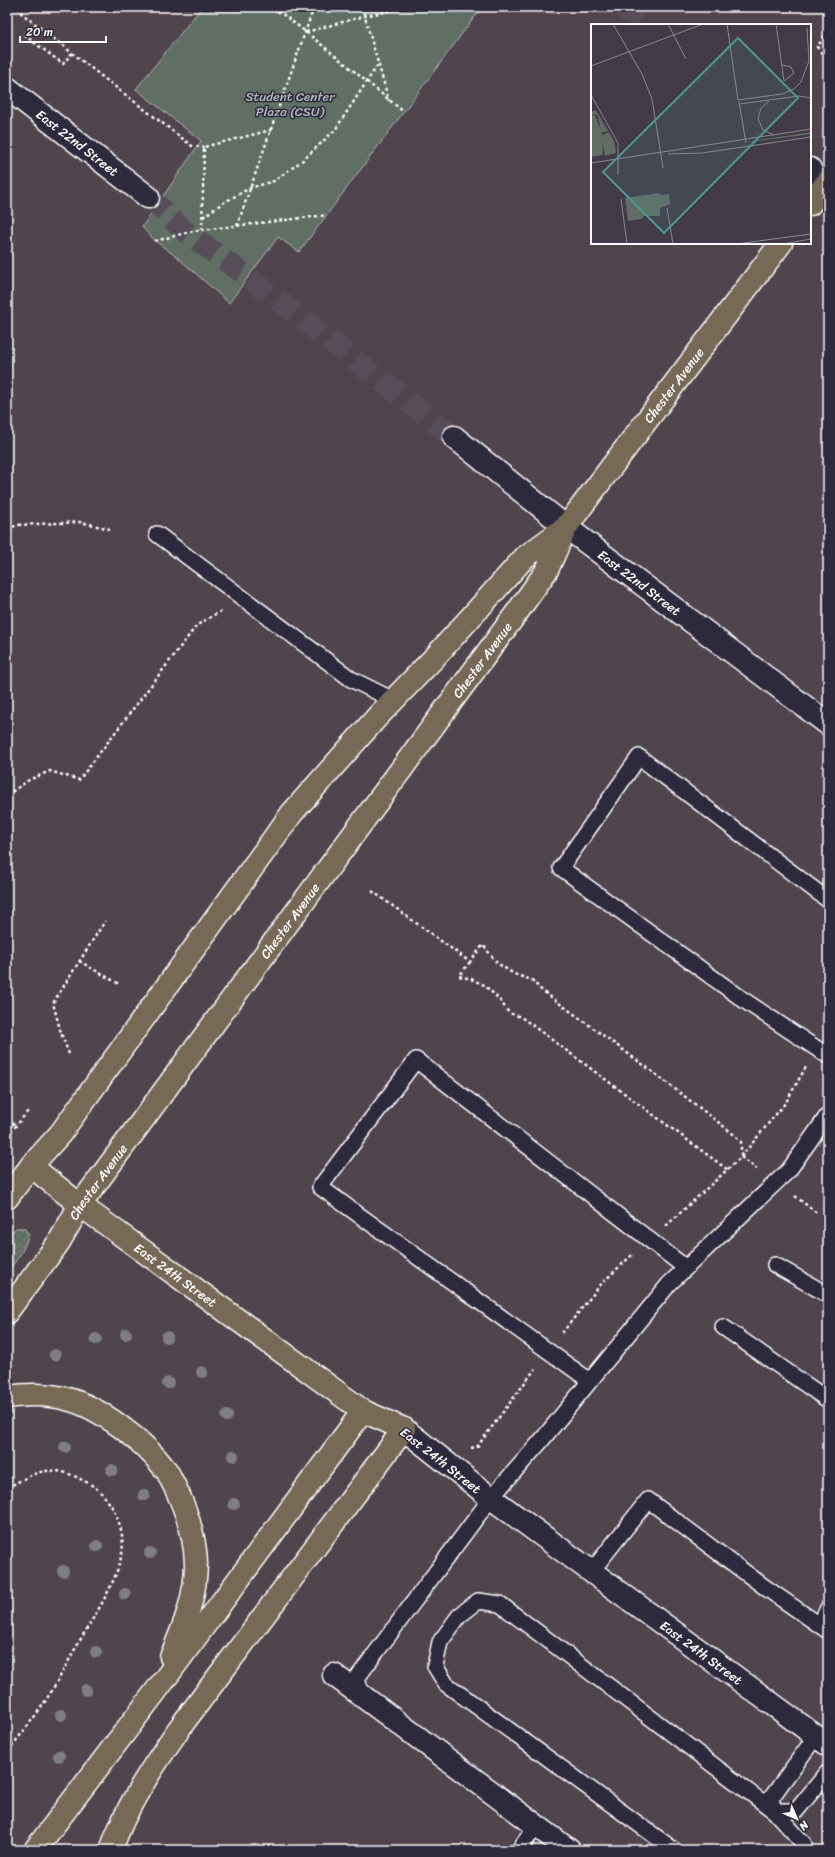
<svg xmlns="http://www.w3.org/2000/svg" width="835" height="1857" font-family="Sriracha,sans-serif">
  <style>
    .built { fill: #51454e; fill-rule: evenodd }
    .grass { fill: url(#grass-dots); stroke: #b0b6b2 }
    .green { fill: #606e64; stroke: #b0b6b2 }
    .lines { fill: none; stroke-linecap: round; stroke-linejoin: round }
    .tertiary-tunnel { stroke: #564e59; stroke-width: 22; stroke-dasharray: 22 11; stroke-linecap: butt }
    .service-casing { stroke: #fff; stroke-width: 18 }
    .pedestrian-casing { stroke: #fff; stroke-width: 25 }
    .minor-casing { stroke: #fff; stroke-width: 25 }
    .tertiary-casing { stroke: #fff; stroke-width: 25 }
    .primary-casing { stroke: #fff; stroke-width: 25 }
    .motorway-casing { stroke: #fff; stroke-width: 25 }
    .path { stroke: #fff; stroke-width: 2.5; stroke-dasharray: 3 3; stroke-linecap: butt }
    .service { stroke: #2f2a3d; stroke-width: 15 }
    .pedestrian { stroke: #2f2a3d; stroke-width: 22 }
    .minor { stroke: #2f2a3d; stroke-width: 22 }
    .tertiary { stroke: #2f2a3d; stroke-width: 22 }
    .primary { stroke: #776954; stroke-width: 22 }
    .motorway { stroke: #776954; stroke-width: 22 }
    .tree { fill: #7f7e82 }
    .labels { text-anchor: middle; stroke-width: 3; stroke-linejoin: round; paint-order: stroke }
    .park-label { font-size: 13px; fill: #b0b6b2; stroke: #2f2a3d }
    .street-label { font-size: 13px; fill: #fff; stroke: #2f2a3d }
    .inset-road { fill: none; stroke: #8e8991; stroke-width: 1 }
    .view { fill: #4b9892; fill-opacity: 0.15; stroke: #4b9892; stroke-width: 2 }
    .inset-edge { fill: none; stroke: #fff; stroke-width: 2 }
  </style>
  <defs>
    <pattern id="grass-dots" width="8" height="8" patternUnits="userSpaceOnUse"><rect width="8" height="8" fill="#606e64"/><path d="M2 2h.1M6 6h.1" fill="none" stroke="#78847b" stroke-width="1.8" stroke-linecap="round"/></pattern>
  </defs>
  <rect width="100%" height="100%" fill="#433a47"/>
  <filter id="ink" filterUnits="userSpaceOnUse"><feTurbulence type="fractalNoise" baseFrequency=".025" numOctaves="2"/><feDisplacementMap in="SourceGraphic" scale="8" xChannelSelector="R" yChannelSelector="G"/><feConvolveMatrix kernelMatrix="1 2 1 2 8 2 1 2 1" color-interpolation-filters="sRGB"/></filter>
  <g filter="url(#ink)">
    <path class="built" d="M7,7h821v1843h-821zM592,25h218v218h-218z"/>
    <path class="grass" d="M16,1228h8l5,6 -7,18 -15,21v-37z"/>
    <path class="green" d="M202,7h280l-183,245 -21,-15 -49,66 -52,-46 -22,-16 -13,-14 59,-86 -65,-52z"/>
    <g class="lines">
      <path class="tertiary-tunnel" d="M622,7l24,18
        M148,197l39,36 61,44 206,160"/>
      <defs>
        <path id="service" d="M157,534l194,145 42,21
          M828,900l-189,-143 -78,111 184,133 83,55
          M775,1265l53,30
          M723,1327l105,73
          M590,1381l-270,-194 96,-127 270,208
          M591,1572l57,-72 118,88 62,43
          M820,1625l8,-17
          M362,1698l-5,-20 134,-180 50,-57 128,-157 120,-114 39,-55
          M816,1736l-45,62 3,13h22l32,-39
          M519,1850l17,-24
          M674,1850l-228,-166 -11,-18 5,-24 19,-26 19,-15 22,3 274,207 30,33 -3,6"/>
        <path id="pedestrian" d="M334,1675l235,175"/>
        <g id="minor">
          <path id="s1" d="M566,527l262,197"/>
        </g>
        <g id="tertiary">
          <path id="s2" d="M7,88l141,109"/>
          <path d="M810,169l11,21"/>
          <path d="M454,437l112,90"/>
          <path id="s3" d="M404,1429l87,69 337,247"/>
        </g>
        <g id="primary">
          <path d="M810,204l18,-23"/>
          <path id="s4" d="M31,1166l49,39 283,206 41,18"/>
          <path d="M7,1198l24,-32 29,-32 232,-321 86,-97 56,-58 91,-101 40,-29"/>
          <path id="s5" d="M7,1312l52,-70 21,-37 438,-594 29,-41 19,-43 215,-284"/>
        </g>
        <path id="motorway" d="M7,1397c21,-3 40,-3 60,2 33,8 78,43 98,70 4,4 6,11 9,16 12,24 21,51 22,78 0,34 -12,63 -25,94
          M35,1850l121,-159 207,-280
          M111,1850c15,-44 41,-82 67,-120l226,-301"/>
      </defs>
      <use href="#service" class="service-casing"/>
      <use href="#pedestrian" class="pedestrian-casing"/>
      <use href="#minor" class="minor-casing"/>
      <use href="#tertiary" class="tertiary-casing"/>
      <use href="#primary" class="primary-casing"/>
      <use href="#motorway" class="motorway-casing"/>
      <path class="path" d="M17,7l3,5 80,63 92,71 12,1
        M273,7l33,25 98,80
        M362,7l27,94
        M306,32l59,-16 43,-9
        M828,32l-11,15 11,14
        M24,35l39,29 9,-11
        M203,217l18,-13 29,-16 24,-7 29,-21 32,-30 44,-67
        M237,226l77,-219
        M202,230l2,-83 67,-17
        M155,241l38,-10 134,-16
        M7,529l11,-4 62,-3 30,7
        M7,795l22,-15 21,-9 29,9 118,-155 24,-14
        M372,891l98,71 13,-17 14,18 17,11 18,6 8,9 109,80 82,63 10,10v15
        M79,961l40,23
        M470,962l-11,14 12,3 13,6 15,14 10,14 12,4 207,153
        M69,1054l-8,-21 -8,-30 52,-82
        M7,1120l9,5
        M7,1137l21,-26
        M741,1157l16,12
        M795,1196l23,18
        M666,1226l75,-69 45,-55 20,-35
        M562,1333l40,-50 30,-28
        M471,1448l6,-1 58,-78
        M7,1488c34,-19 45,-25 81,-5 23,12 38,45 34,70 -6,30 -24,57 -39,82 -14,24 -26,49 -41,71 -11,16 -23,31 -35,46"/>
      <use href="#service" class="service"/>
      <use href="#pedestrian" class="pedestrian"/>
      <use href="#minor" class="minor"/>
      <use href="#tertiary" class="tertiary"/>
      <use href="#primary" class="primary"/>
      <use href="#motorway" class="motorway"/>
    </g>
    <g class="tree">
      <circle cx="126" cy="1334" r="6"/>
      <circle cx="167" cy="1337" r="6"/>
      <circle cx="96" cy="1339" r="6"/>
      <circle cx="55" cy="1355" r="6"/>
      <circle cx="202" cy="1372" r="6"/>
      <circle cx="168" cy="1383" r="6"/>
      <circle cx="227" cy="1416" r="6"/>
      <circle cx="65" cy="1447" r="6"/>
      <circle cx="233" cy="1456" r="6"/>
      <circle cx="112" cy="1470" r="6"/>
      <circle cx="144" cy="1495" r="6"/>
      <circle cx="234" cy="1504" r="6"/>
      <circle cx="97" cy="1546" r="6"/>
      <circle cx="150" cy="1553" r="6"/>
      <circle cx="63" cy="1571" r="6"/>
      <circle cx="125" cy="1594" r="6"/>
      <circle cx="96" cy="1652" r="6"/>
      <circle cx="86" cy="1690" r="6"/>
      <circle cx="61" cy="1715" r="6"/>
      <circle cx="59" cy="1756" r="6"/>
    </g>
  </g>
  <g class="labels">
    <g class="park-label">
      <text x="290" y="101">Student Center<tspan x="290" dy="15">Plaza (CSU)</tspan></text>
    </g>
    <g class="street-label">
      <text dy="5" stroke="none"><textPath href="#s2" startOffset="89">East 22nd Street</textPath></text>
      <text dy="5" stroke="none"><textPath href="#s5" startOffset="1143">Chester Avenue</textPath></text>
      <text dy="5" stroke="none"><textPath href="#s1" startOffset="92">East 22nd Street</textPath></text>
      <text dy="5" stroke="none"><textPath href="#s5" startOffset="807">Chester Avenue</textPath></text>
      <text dy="5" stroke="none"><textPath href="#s5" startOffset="483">Chester Avenue</textPath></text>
      <text dy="5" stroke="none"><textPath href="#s5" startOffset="159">Chester Avenue</textPath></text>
      <text dy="5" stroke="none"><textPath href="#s4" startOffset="181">East 24th Street</textPath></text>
      <text transform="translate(441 1460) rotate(38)" y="5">East 24th Street</text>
      <text dy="5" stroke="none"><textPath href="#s3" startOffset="372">East 24th Street</textPath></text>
    </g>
  </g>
  <g transform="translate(591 24)">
    <rect width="220" height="220" fill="#433a47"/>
    <path d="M5,86l12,21 -3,1h-4l-3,-16 -3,-2 -4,2v-4zM18,108l5,9 2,12 -11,3 -4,-20zM220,108v2l-60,8 2,-1z" fill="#606e64"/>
    <path d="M4,91l7,18 1,22 -12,2v-41zM69,169l1,2 8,-1 1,10 -10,4v8h-16l-3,3 -13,2 -3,-23z" fill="#606e64"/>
    <path class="inset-road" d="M22,0l29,50 10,25 11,69M77,0l18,35M136,0l11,76M185,0l8,57 10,-8 -3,-6 -9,-2M0,42l112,-42M0,71l27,48v32M147,76l44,-6 12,-5 7,-7 8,-21 -2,-33M178,77l-8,7 -3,11 5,11 11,5M148,78l7,41M149,80l59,-8 12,2M77,130l34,-1 109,-16M0,139l220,-34M30,175l6,45M76,184l6,36M145,220l75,-10M192,220l28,-5"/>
    <path class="view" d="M147,14l60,60 -134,135 -61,-61z"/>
    <rect width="220" height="220" class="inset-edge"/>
  </g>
  <rect width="835" height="1857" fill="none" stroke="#2f2a3d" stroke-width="24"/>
  <rect x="12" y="12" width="811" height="1833" fill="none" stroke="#fff" stroke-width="1.5" filter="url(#ink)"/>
  <g transform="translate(797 1819) rotate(135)" stroke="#2f2a3d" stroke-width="3" paint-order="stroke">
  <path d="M0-3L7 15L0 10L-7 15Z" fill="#ffffff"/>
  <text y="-6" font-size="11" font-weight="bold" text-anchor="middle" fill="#ffffff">N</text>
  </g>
  <path d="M20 36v6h86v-6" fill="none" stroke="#ffffff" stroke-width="2"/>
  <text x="26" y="36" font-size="12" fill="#ffffff" stroke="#2f2a3d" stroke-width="3" paint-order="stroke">20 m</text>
</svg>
